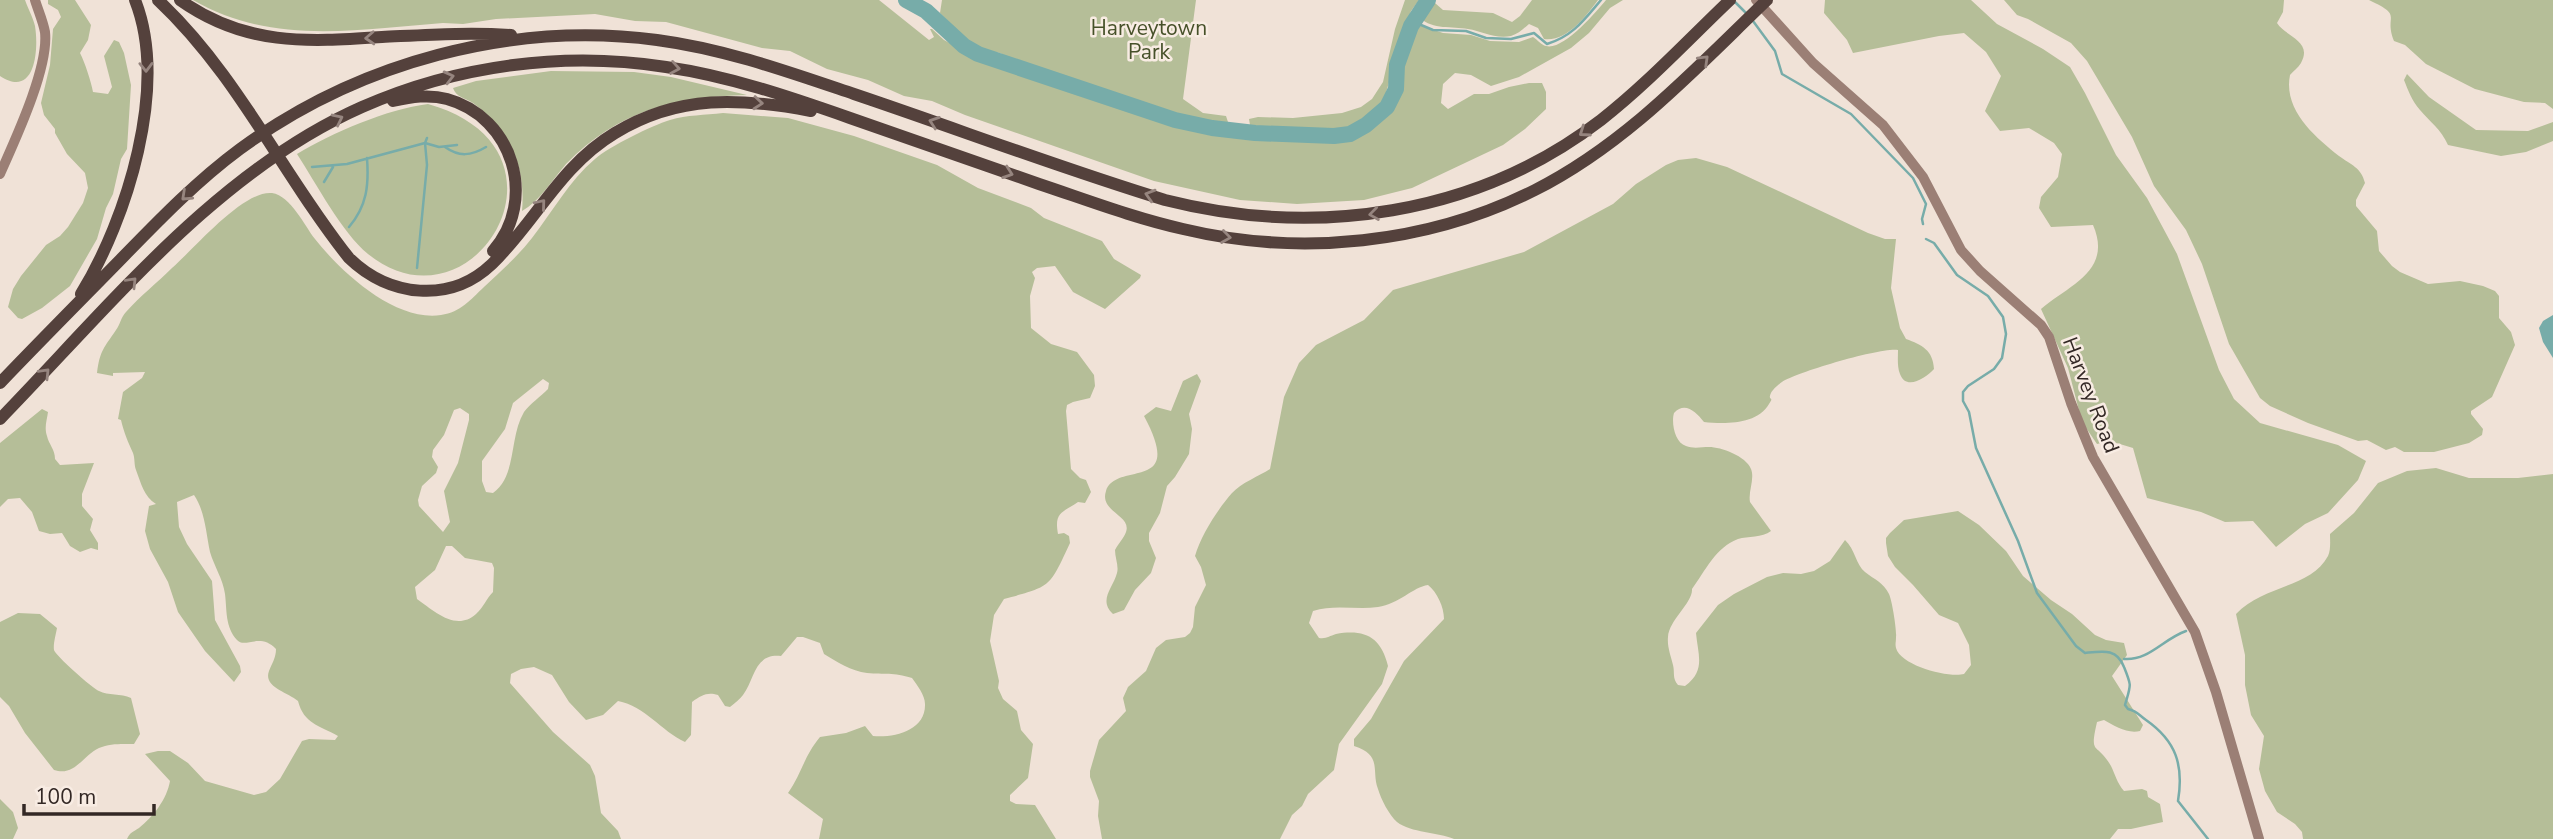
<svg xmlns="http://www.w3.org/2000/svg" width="2553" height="839" font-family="'Nunito Sans',sans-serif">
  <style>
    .green { fill: #b5be98; fill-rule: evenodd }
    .water { fill: #77aca9 }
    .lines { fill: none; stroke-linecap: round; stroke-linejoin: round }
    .stream { stroke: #77aca9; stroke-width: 2.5 }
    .river { stroke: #77aca9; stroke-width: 16 }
    .secondary { stroke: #9b7f75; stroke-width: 10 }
    .highway { stroke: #54413c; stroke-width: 12 }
    .oneway { stroke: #96857f }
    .labels { text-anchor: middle; stroke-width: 5; stroke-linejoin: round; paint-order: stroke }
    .park-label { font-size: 21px; fill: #465029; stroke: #f8ece3 }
    .street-label { font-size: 21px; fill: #332825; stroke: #f8ece3 }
  </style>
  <rect width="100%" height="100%" fill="#f0e2d7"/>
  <path class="green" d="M0,0h25c3,9 8,17 10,26 4,24 0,73 -35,50z
    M48,0h27l16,25 -3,15 -8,13c5,10 11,28 13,39l15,2 4,-7 -8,-31 10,-16 5,2 5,11 7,32 -4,64 -6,10 -8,35 -7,14 -9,31 -27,47 -28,22 -20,11 -4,-1 -10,-11 5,-18 8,-13 25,-31 14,-9 8,-9 15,-24 5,-15 -3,-15 -18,-19 -12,-21v-4l-11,-14 -3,-12 9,-38 3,-36 8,-12 -3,-7 -10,-6z
    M193,0h686l50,40 5,-3 -4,-8h2l12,11 41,22 198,63 49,10 59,1 41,4 28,-7 33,-29 9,-27 2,-33 15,-19 24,8 28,2 19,6 29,1 14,-5c5,3 8,8 13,9 17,5 50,-34 60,-46h17l-13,8 -21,25 -18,15 -52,29 -28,9 -20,-11 -16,-2 -12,11 -2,19 7,6 26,-15h15l20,-7 20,-4h13l4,9v17l-21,20 -22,16 -91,43 -48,12 -67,4 -57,-4 -86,-19 -189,-66 -33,-14 -28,-5 -36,-16 -41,-11 -37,-18 -28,-3 -96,-26 -31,-1 -40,-7 -99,5 -33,5 -20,-1c-19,2 -39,3 -58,5 -69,6 -131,7 -192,-28z
    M942,0h254l-13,99 20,14 23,3 2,6 -3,2 -37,-6 -170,-55 -18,-10 -18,-3 -17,-11 -25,-26z
    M1405,0h14l-8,11 -18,48 -1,13 -9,31 -24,21 -20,8 -66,-3 -23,-4 -1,-6 9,-2 35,1 49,-5 19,-6 11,-8 11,-17 12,-53z
    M1532,0h66c-12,16 -31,42 -54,39l-6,-11 -9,-4c-6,5 -11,10 -18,12 -17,3 -29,-5 -43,-7 -16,-3 -35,1 -48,-11l6,-11 9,-4 8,7 50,3 19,9 8,-6z
    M1825,0h146l26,24 46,25 27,18 15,26 31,62 31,43 30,56 42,116 15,29 26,24 78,22 28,16 -8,19 -30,33 -23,11 -29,23 -23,-26 -28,1 -24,-10 -54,-14 -14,-50 -23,-7 -13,3 -15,-22 -14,-54 -27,-59c28,-24 72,-38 52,-84l-42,2 -12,-19 2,-11 17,-20 4,-23 -8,-11 -25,-15 -29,3 -15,-20 16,-35 -15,-24 -22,-19 -25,3 -86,17 -6,-13 -23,-27z
    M2004,0h280l-1,12 -6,11c9,14 36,18 24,40 -3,5 -8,8 -11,12 -7,35 25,62 49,81 12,9 22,11 26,27l-9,17v6l21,25 2,20 13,15 8,6 28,12 32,-3 23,5 12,5 4,5v22l12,14 4,13 -23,52 -21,14v3l12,15 -1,6 -13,8 -35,9h-30l-9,-5 -9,3 -19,-10 -9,1 -50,-18 -38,-17 -10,-8 -31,-54 -27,-80 -16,-34 -32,-44 -22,-49 -45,-76 -16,-18 -43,-24 -11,-4z
    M2369,0h184v109l-8,-6 -21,-1 -49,-13 -49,-25 -21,-19 -11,-4c-11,-27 11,-24 -25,-41z
    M551,71l83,1 37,5 76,18c-73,2 -128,15 -181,69 -14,16 -26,37 -44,47 4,-44 -12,-81 -49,-108 -8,-5 -17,-6 -20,-15l23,-7z
    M2407,74l22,23 47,33 52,1 25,-9v19l-27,11 -25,4 -53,-11c-7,-16 -18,-23 -28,-35 -8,-9 -12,-20 -16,-30z
    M428,104c160,45 45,235 -60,150 -26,-21 -52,-71 -71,-100 35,-21 90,-45 131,-50z
    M723,113l65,5 66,18 83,29 41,23 53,20 13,10 58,23 12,18 27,16 -1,3 -35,31 -32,-17 -18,-26 -18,2 -5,4 3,6 -5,18 1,32 20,16 26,8 17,23 1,11 -5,12 -17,4 -6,3 -1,6 5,58 9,9 6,2 5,12 -6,11 -7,-1c-16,11 -24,10 -20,32l6,-1 5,3 1,7c-21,45 -18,43 -66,56l-10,16 -4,26 9,40 -1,7 5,11 14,12 4,19 12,14 -5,34 -18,17v6l6,3 19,1 21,34h-237l4,-20 -35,-26c14,-20 16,-37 32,-56l26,-4 19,-7 8,10c22,2 53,-6 52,-32 0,-9 -8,-19 -13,-26 -19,-6 -27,-3 -45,-5 -16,-2 -30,-11 -43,-19l-4,-11 -17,-6h-6l-16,19c-27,-3 -26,23 -38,39 -3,4 -8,8 -13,12l-5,-1 -7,-11c-11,-3 -16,0 -26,7l-1,33 -6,7c-24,-11 -40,-36 -67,-41l-15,14 -17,5 -17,-18 -17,-27 -18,-8 -13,2 -10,5 -1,9 43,49 37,33 5,11 6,37 17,18 3,8h-494c3,-7 6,-7 12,-11 14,-11 28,-29 31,-47l-25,-27 13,-3h12l18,12 17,18 49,14 12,-3 14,-13 22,-38 7,-2 26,1 3,-4c-19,-11 -34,-12 -40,-35 -11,-9 -35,-14 -29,-30 3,-8 7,-13 7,-22 -16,-17 -31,0 -39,-9 -12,-13 -10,-30 -12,-46 -2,-15 -11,-28 -15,-42 -4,-19 -5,-41 -16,-57l-17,7 2,25 8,17 25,37 3,39 25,46 1,6 -7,10 -29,-31 -27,-39 -10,-30 -18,-33 -5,-18 4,-25 7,-2c-12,-7 -15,-21 -20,-34 -2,-5 -1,-12 -3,-17 -5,-11 -9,-20 -12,-33l-3,-1 5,-27 19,-14 3,-6 -32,1v3l-16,-3c3,-23 7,-25 19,-43 4,-5 5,-13 10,-18 14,-16 31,-29 46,-44 21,-18 71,-78 100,-75 19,3 32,32 43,46 26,33 80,83 126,76 20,-3 29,-15 43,-28 17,-16 34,-31 48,-49 21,-27 37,-57 63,-79 15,-13 56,-33 75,-39 17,-5 35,-5 53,-7zM543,379l6,4 -1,6c-7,7 -18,15 -24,23 -15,25 -7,64 -31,81l-7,-1 -4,-11v-20l23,-32 8,-26zM460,408l9,6v6l-11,43 -14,28 6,31 -7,10 -24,-26 -1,-6 4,-14 14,-13 2,-6 -6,-10 1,-7 11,-15 10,-25zM446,546h6l13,12 27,5 2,5 -1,24c-7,7 -10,16 -17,22 -20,18 -42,-3 -59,-15l-2,-12 20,-17z
    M1696,158l31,9 141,66 17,6h11l-5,49 9,40 6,11c16,6 27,11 28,30 -8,9 -28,22 -34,5 -3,-7 -2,-17 -2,-24 -16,-3 -101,22 -116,32 -3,2 -10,8 -11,11 -4,9 4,2 -2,11 -12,21 -45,20 -65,18 -8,-10 -19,-21 -30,-9 -3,10 1,30 12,33 7,3 16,1 23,1 12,0 37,9 42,22 4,10 -3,22 -1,33l21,29c-9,7 -23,5 -33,8 -22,8 -33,32 -46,50 1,14 -23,31 -24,48 -1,10 3,19 5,28 2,8 -1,13 5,20l7,1c21,-15 13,-31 11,-53l22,-28 16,-11 33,-17 16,-4 18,1 13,-3 16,-10 15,-21c10,9 11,25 20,32 10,8 18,10 24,22 3,6 8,37 7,43 0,6 -1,6 0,11 5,18 53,30 68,26l7,-9 -2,-20 -11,-22 -19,-8 -26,-30 -18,-18 -7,-11 -2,-13v-5l4,-5 14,-13 54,-9 21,14 27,26 17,25 28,24 21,14 23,21 11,5 18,3 3,12 -15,21 31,49 -3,6c-13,3 -25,-5 -36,-11l-7,2c-8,35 0,19 14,44 4,8 6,17 13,25l18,-2 5,2 1,6 12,7 3,18 -32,7h-13l-8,10h-656c-16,-7 -43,-6 -57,-17 -8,-7 -16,-23 -19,-33 -7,-18 5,-34 -24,-43v-7l17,-20 33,-58 40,-42c0,-12 -7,-27 -16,-34 -15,2 -29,19 -50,22 -22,3 -44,-3 -65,4l-4,12 10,15c8,1 10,-2 17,-4 29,-5 45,3 52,32l-6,18 -43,60 -5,26 -26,24 -6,12 -10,9 -12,24h-178l-4,-23 1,-15 -9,-24v-6l9,-31 27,-29 -3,-13 5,-11 18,-16 10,-23 10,-8 19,-3 5,-4 3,-6 2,-20 11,-22 -5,-18 -6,-11c6,-21 23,-47 37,-63 9,-10 27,-17 38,-24l14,-72 15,-34 17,-18 48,-25 29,-30 131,-38 89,-48 23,-20 30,-19 12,-5z
    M1197,374l4,7 -12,33 3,15 -3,25 -14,23 -8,9 -7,27 -11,20v8l7,17 -5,15 -16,17 -11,20 -11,4c-15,-14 0,-26 4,-41 2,-7 -2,-15 -2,-23 3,-6 9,-12 11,-18 6,-17 -27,-20 -20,-41 11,-31 80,3 38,-75l12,-9 15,4 12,-30z
    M42,409l6,3c-1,8 -4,15 -1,24 2,9 8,13 8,23l5,6 34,-2 -12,31v12l11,13 -3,11 8,13v7l-7,-2 -11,4 -10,-6 -8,-13 -12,1 -11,-3 -7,-19 -12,-14 -12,1 -8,8v-64z
    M2436,468l33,10h49l35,-4v365h-250l-1,-7 -7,-8 -18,-12 -12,-21 -6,-22 5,-33 -13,-21 -6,-30v-30l-9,-41c27,-29 75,-26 92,-58 3,-6 2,-16 2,-22l24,-21 24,-30 29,-12z
    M18,613l22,1 17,14c-1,6 -4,16 -3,22 0,4 39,39 45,41 9,5 22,2 32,7l9,36 -6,10c-11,0 -24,-1 -35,4 -16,7 -24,29 -45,22l-29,-37 -16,-27 -9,-9v-75z
    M0,799l13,13 5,16 -5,11h-13z"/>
  <path class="water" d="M2553,315v43l-10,-16 -4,-14 4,-7z"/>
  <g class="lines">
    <path class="stream" d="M1734,1l13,13
      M1753,21l22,30 7,23 69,40 62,64 13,26 -4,15 1,5
      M1414,22l19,8 33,1 20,7 25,1 23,-6 13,11c26,-8 37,-24 54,-44
      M445,147c14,10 26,9 41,0
      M312,167l35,-3 78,-21 2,-5
      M324,182l9,-15
      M349,227c18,-21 20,-42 18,-69
      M1926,239l8,4 23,32 31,21 15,21 3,17 -4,24 -8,11 -26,17 -5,6v9l6,11 7,36 42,93 19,52 39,53 9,7c18,-2 32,-5 39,14 8,20 7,17 1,38l3,4c9,2 11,6 18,11 30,21 38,45 32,81l30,38
      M417,268l10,-103 -2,-22 14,4 18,-2
      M2124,659c25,2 39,-20 62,-28"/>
    <path class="river" d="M906,0l20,11 38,35 14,8 197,66 37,8 43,5 79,3 16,-2 16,-9 21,-18 9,-18 1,-24 14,-39 17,-26"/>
    <path class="secondary" d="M1756,0l57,63 70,62 40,52 38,73 19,21 61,54 8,12 22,66 22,54 102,175 21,60 43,147
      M0,174c15,-34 49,-106 45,-142 -2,-11 -7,-22 -10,-32"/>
    <path class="highway" d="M158,0c80,75 124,174 191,258 40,39 101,46 143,6 44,-43 68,-98 123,-131 64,-39 126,-35 196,-22
      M180,0c65,46 126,42 202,37 43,-2 86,-5 129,-2
      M393,101c18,-4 36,-7 54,-2 66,18 91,101 46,152
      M81,294c46,-75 88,-208 54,-294
      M0,383c41,-43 83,-85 124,-127 37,-38 74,-76 116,-107 119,-87 271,-128 417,-109 68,9 132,32 197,54 104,35 206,74 311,106 150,38 311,16 436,-80 46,-36 87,-80 129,-120
      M0,419c109,-112 217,-248 362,-312 95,-42 202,-56 304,-40 63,9 124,30 184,51 63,22 126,44 189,66 48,16 95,34 144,45 117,28 245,15 352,-39 91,-46 159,-120 232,-190"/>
  </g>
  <defs><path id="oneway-chevron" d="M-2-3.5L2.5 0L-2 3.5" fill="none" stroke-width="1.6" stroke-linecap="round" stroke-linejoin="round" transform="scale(1.75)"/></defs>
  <g class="oneway">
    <use href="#oneway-chevron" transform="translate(370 38) rotate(177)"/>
    <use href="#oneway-chevron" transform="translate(1704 60) rotate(-44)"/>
    <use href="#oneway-chevron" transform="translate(146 67) rotate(89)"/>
    <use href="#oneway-chevron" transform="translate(675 68) rotate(10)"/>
    <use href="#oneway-chevron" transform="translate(449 77) rotate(-14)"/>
    <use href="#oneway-chevron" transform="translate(758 103) rotate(5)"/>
    <use href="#oneway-chevron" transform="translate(338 119) rotate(-26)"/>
    <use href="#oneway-chevron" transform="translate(934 122) rotate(-161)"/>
    <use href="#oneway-chevron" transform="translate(1584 132) rotate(145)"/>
    <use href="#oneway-chevron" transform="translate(1008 173) rotate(19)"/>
    <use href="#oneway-chevron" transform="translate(1150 195) rotate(-163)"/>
    <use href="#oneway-chevron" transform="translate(186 196) rotate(137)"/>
    <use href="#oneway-chevron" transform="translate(541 204) rotate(-50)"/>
    <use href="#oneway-chevron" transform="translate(1374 214) rotate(172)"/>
    <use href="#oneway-chevron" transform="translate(1226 237) rotate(8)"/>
    <use href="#oneway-chevron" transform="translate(132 282) rotate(-46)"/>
    <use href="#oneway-chevron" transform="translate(45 373) rotate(-46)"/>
  </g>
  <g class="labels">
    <g class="park-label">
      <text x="1149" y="35">Harveytown<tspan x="1149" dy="24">Park</tspan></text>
    </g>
    <g class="street-label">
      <text transform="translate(2091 395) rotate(69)" y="7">Harvey Road</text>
    </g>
  </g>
  <path d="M24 804v10h130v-10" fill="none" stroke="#332825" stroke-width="3.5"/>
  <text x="35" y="804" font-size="21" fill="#332825" stroke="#f8ece3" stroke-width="5" paint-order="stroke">100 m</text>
</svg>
